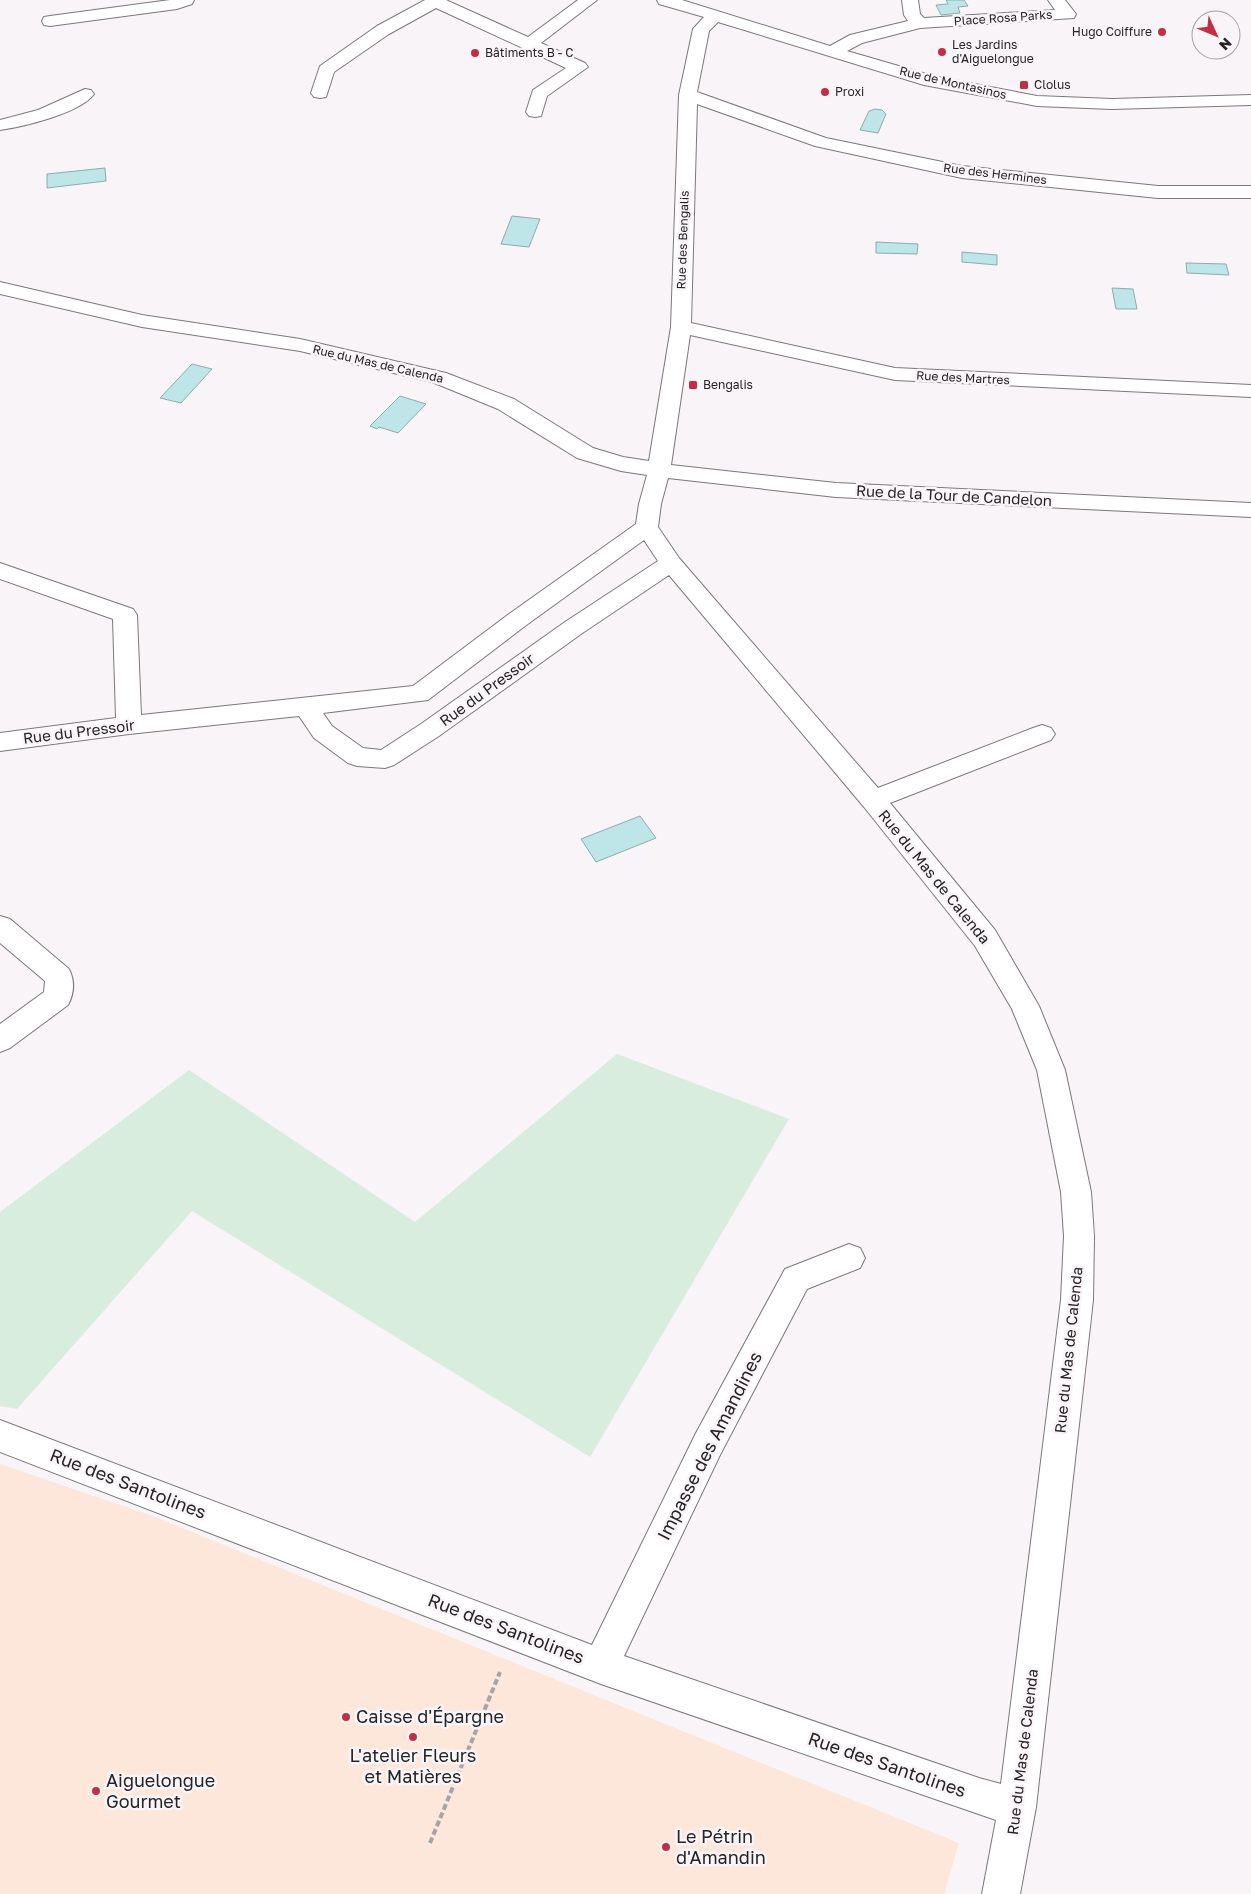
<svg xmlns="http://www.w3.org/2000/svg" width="1251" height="1894" font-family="'Golos Text',sans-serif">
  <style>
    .commercial { fill: #fde7da }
    .green { fill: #d8eddd }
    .water { fill: #bee5e7; stroke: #90abad }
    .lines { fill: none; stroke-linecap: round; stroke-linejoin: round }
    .minor-casing { stroke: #7b787b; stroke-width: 2 }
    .path { stroke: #a7a4a7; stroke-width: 4; stroke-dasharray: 6 3; stroke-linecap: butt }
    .minor { fill: #fff; fill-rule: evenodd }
    .poi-dot { fill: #c02f45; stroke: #f8f4f8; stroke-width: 2 }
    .labels { text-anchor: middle; stroke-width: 5; stroke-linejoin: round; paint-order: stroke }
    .far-street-label { font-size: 12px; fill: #252425; stroke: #f8f4f8 }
    .far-poi-label { font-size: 12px; fill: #252425; stroke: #f8f4f8; text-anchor: start }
    .street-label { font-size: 15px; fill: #252425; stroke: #f8f4f8 }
    .near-street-label { font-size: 18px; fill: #252425; stroke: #f8f4f8 }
    .near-poi-label { font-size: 18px; fill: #252425; stroke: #f8f4f8; text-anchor: start }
  </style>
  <rect width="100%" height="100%" fill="#f8f4f8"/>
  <path class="commercial" d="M0,1464l150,51 809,328 -15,51h-944z"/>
  <path class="green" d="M617,1054l172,65 -199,338 -398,-246 -175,198 -17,-3v-194l189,-142 226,152z"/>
  <path class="water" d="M946,0h18l4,6 -10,1 2,6 -19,2 -5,-10 12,-1z
    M875,109l7,1 4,4 -8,19 -18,-3 9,-19z
    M105,168l1,13 -59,7v-14z
    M512,216l28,3 -11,28 -28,-3z
    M876,242l42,2 -1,10 -41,-1z
    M962,252l35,3v10l-35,-3z
    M1186,263l40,1 3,11 -42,-2z
    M1112,288l21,1 4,20h-21z
    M192,364l20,5 -31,34 -21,-5z
    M400,396l26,8 -28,29 -19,-6 -2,2 -7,-3z
    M640,816l16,22 -60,24 -15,-23z"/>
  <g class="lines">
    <defs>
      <path id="minor" d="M170,0h24l-2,4 -15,5 -127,17 -6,-1 -2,-4 2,-4 6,-1z
        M425,0h21l82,37 50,-37h19l-56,43 44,20 3,4 -41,29 -6,20 -6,1 -6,-1 -3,-4 7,-22 33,-22 -130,-60 -47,26 -55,38 -8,25 -6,1 -6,-1 -3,-4 9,-27 57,-40z
        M657,0h25l148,46 20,-11 58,-14 -4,-6 -2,-15h16l2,14 4,4 131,-8 -7,-10h17l11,14 -2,4 -154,10 -58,15 -15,8 86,25 104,20 75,3 139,-4v10l-139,4 -75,-3 -113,-21 -206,-63 -9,9 -12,61 129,46 136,28 196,20h93v12h-93l-196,-20 -147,-32 -118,-42 -6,219 204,45 356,17v12l-356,-17 -205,-45 -19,130 165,18 415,20v14l-415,-20 -168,-19 -7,26 -3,23 21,31 199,230 155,-60 9,-3 9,3 4,6 -4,6 -161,63 105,127 44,76 26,64 26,122 3,44 -1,64 -57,507 -16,87h-38l14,-74 -395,-136 -601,-232v-32l592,225 104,-212 89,-164 64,-25 11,4 5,10 -5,10 -53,21 -87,166 -96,201 355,122 22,6 60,-484 3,-64 -3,-44 -24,-122 -25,-61 -37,-63 -111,-139 -195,-232 -88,59 -142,102 -45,29 -9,3 -28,-2 -9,-3 -34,-25 -15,-22 -170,18 -129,17v-18l116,-15 -3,-99 -113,-40v-16l133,46 4,6 4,100 272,-29 96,-72 127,-90 3,-20 8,-29 -26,-4 -44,-13 -79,-49 -66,-27 -132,-31 -158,-24 -142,-33v-12l142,33 158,24 146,34 68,26 79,49 30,9 26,4 22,-134 8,-232 14,-66 11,-12 -45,-13zM644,540l14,21 -93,61 -144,102 -40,26 -18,-2 -31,-22 -9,-13 105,-13 97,-74z
        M85,89l6,1 3,4c-13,19 -72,33 -94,36v-10l38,-10z
        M0,916l10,3 59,50c6,12 5,25 -1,36l-58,43 -10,4v-28l44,-32 1,-11 -45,-38z"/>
    </defs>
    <use href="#minor" class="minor-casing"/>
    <path class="path" d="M430,1843l70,-171"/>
    <use href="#minor" class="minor"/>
  </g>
  <g class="poi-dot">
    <circle cx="1162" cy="32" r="5"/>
    <circle cx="942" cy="52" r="5"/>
    <circle cx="475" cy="53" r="5"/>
    <rect x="1019" y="80" width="10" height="10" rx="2.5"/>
    <circle cx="825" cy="92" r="5"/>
    <rect x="688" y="380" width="10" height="10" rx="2.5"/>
    <circle cx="346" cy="1717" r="5"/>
    <circle cx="413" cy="1737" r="5"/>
    <circle cx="96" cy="1791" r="5"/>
    <circle cx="666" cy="1847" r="5"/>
  </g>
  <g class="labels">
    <g class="far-street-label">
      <text transform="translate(1003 18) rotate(-4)" y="4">Place Rosa Parks</text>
      <text transform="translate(953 83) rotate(13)" y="4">Rue de Montasinos</text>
      <text transform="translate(995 174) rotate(7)" y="4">Rue des Hermines</text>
      <text transform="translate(683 240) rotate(-88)" y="4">Rue des Bengalis</text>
      <text transform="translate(378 364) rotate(13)" y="4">Rue du Mas de Calenda</text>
      <text transform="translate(963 378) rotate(3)" y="4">Rue des Martres</text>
    </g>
    <g class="far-poi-label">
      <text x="1152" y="36" text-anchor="end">Hugo Coiffure</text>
      <text x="952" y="49">Les Jardins<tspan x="952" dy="14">d'Aiguelongue</tspan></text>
      <text x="485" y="57">Bâtiments B - C</text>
      <text x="1034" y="89">Clolus</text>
      <text x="835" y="96">Proxi</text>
      <text x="703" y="389">Bengalis</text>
    </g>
    <g class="street-label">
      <text transform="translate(954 496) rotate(3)" y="5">Rue de la Tour de Candelon</text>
      <text transform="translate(487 690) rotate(-36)" y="5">Rue du Pressoir</text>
      <text transform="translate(79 732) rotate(-7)" y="5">Rue du Pressoir</text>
      <text transform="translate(934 877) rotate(51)" y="5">Rue du Mas de Calenda</text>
      <text transform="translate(1069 1350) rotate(-84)" y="5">Rue du Mas de Calenda</text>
      <text transform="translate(1023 1752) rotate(-83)" y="5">Rue du Mas de Calenda</text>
    </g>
    <g class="near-street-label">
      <text transform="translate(710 1446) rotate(-63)" y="6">Impasse des Amandines</text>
      <text transform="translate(128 1484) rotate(21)" y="6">Rue des Santolines</text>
      <text transform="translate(506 1629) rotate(21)" y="6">Rue des Santolines</text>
      <text transform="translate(887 1765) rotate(19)" y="6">Rue des Santolines</text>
    </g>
    <g class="near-poi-label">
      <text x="356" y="1723">Caisse d'Épargne</text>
      <text x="413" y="1762" text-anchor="middle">L'atelier Fleurs<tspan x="413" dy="21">et Matières</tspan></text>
      <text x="106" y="1787">Aiguelongue<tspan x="106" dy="21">Gourmet</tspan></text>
      <text x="676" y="1843">Le Pétrin<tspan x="676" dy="21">d'Amandin</tspan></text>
    </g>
  </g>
  <g transform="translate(1216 35) rotate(134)"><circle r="24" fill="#f8f4f8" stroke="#a4a1a4"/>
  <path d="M0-4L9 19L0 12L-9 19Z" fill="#c02f45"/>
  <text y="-8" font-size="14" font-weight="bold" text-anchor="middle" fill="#252425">N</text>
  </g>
</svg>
